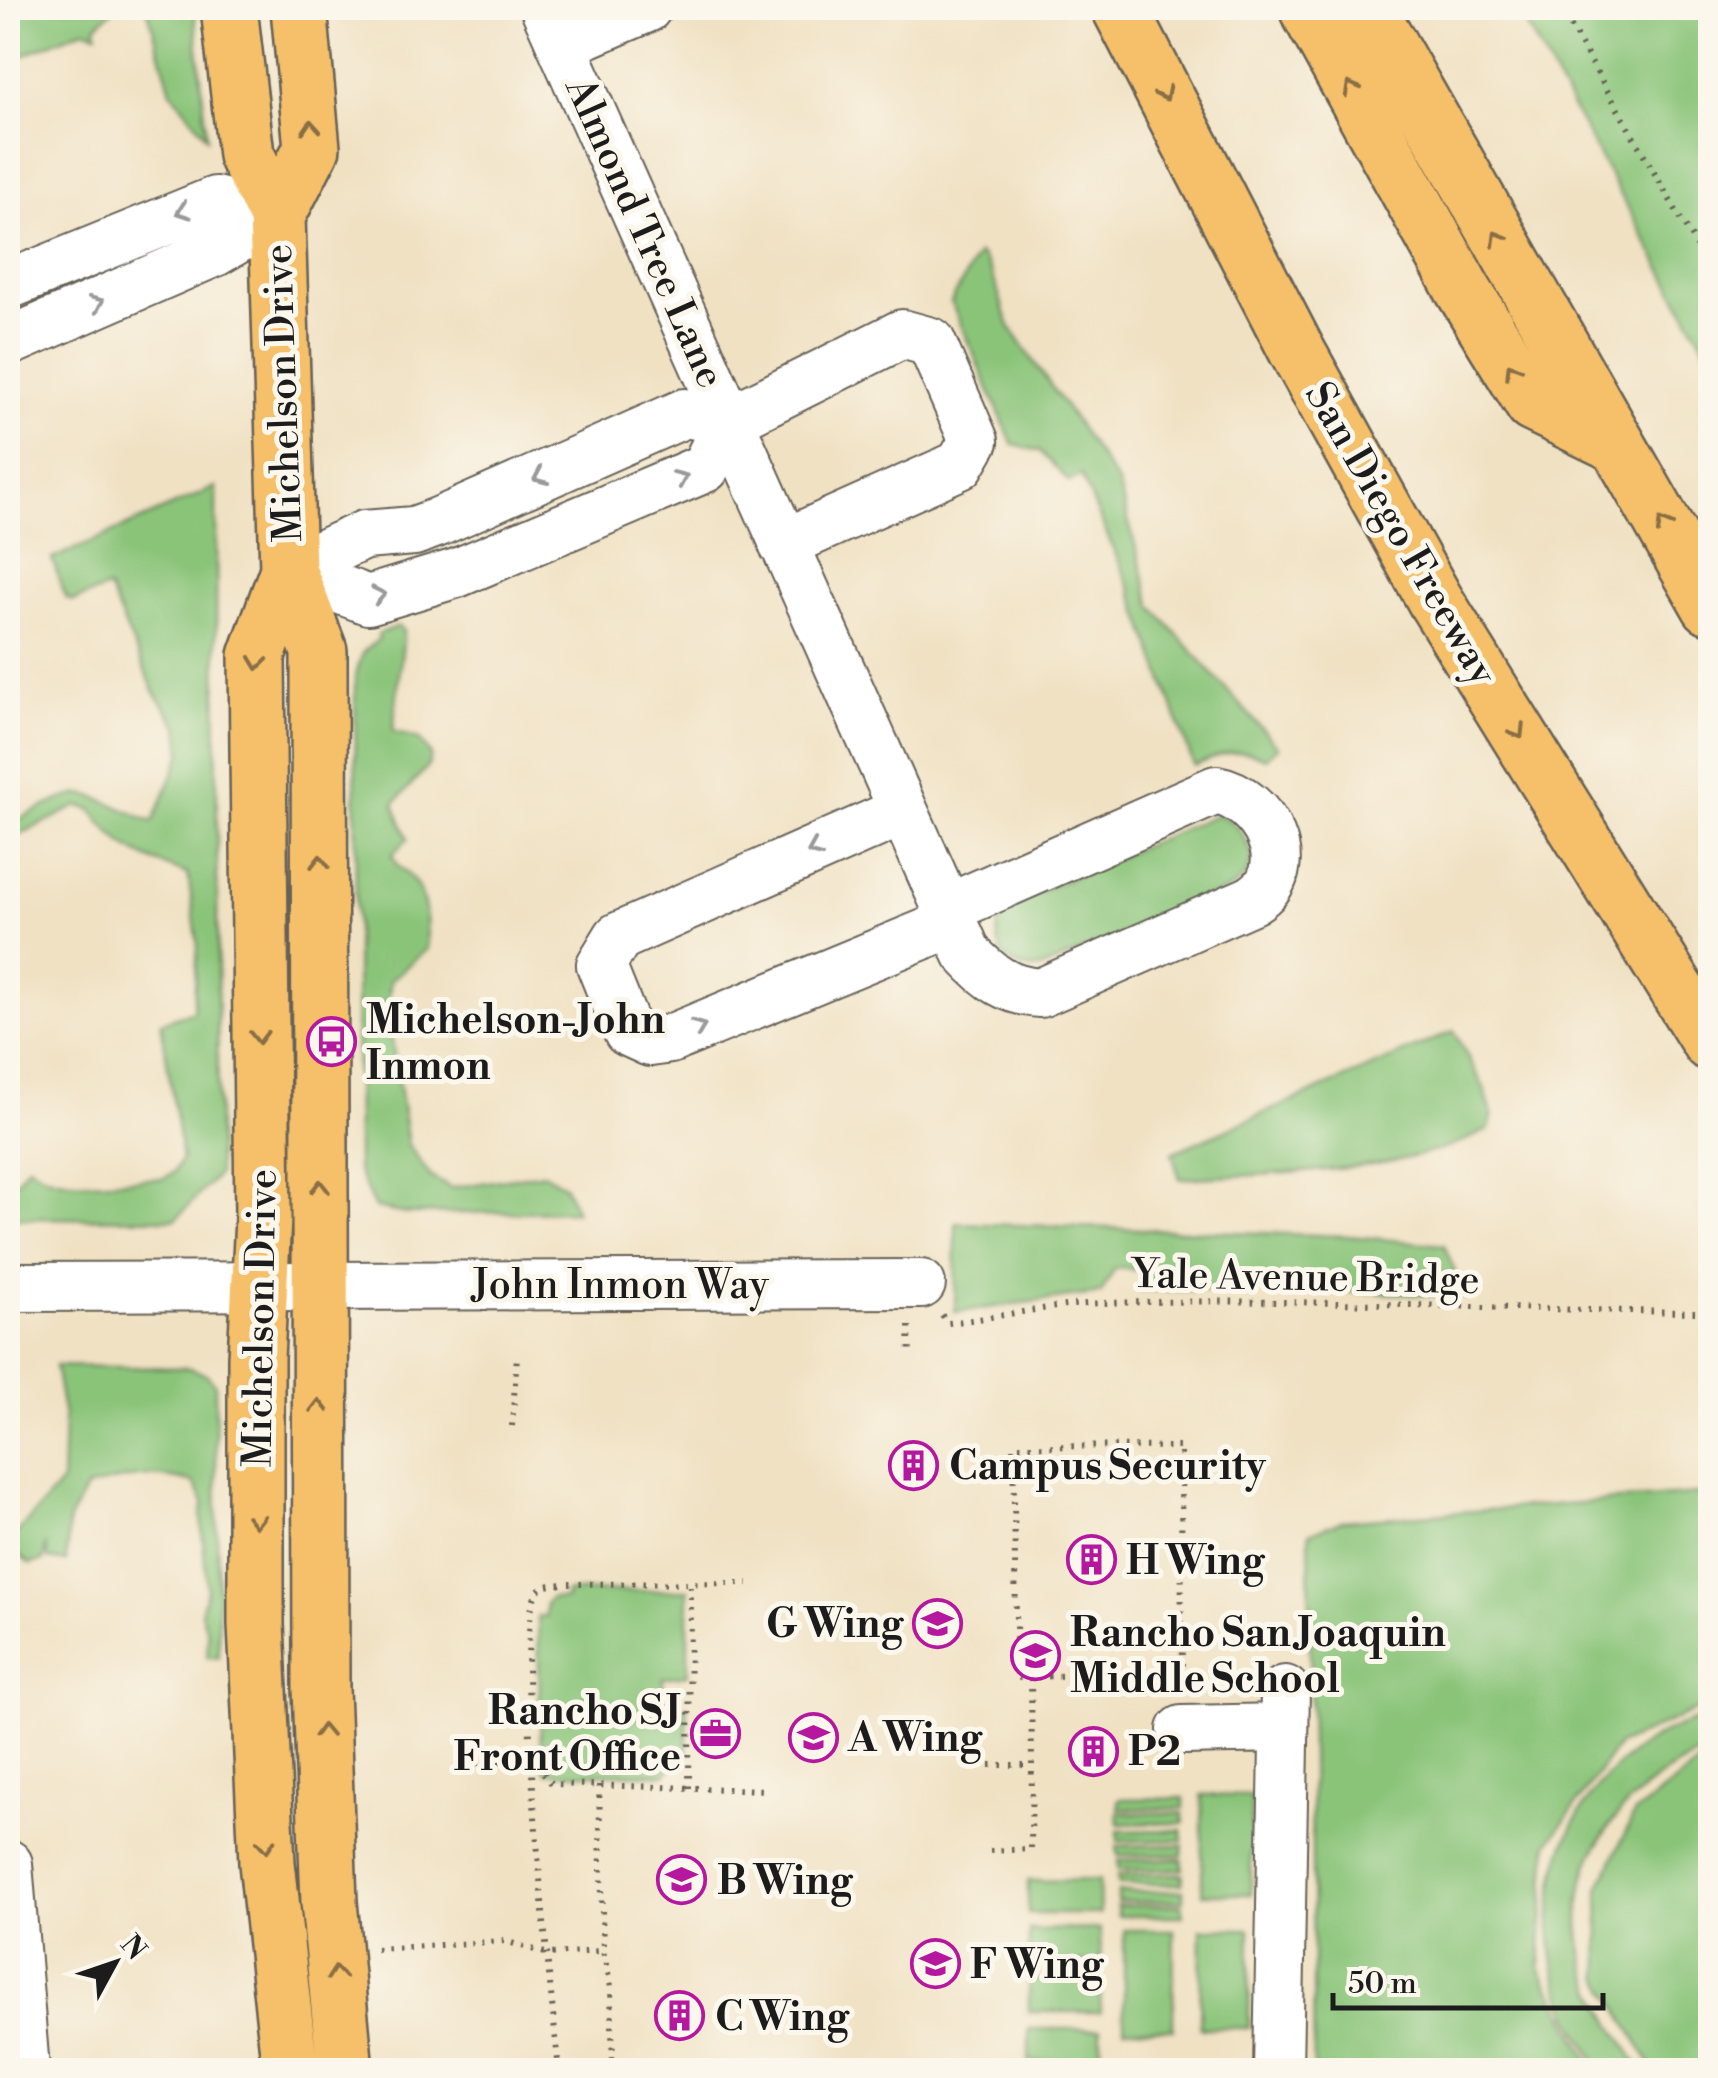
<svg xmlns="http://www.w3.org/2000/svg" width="1718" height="2078" font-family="'Libre Bodoni',serif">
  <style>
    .green { fill: #8ac479; stroke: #53704a; stroke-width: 2.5 }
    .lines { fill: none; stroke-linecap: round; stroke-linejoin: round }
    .minor-casing { stroke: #666156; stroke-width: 52 }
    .major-casing { stroke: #666156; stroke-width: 60 }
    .highway-casing { stroke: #666156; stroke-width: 60 }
    .path { stroke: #666156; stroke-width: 6; stroke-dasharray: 2.5 8; stroke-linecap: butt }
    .minor { stroke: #fff; stroke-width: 48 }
    .major { stroke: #f6c06b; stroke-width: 55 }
    .highway { stroke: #f6c06b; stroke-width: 55 }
    .oneway { stroke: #896e44 }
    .oneway2 { stroke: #999 }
    .labels { text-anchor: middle; stroke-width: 10; stroke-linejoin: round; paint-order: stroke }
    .street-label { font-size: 40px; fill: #1c1c1c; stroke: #fbf7ec }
    .poi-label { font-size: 40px; font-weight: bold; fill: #1c1c1c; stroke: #fbf7ec; text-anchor: start }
  </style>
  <rect width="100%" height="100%" fill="#fbf7ec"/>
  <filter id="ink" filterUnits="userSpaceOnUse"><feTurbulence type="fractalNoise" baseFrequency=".01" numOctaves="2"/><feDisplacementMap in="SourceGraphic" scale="20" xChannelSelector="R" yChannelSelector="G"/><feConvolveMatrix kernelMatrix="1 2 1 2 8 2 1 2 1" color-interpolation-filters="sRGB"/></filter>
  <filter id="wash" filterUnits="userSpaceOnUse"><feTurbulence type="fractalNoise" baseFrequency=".0048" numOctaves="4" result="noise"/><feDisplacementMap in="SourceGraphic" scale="40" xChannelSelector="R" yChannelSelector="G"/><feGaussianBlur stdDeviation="2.25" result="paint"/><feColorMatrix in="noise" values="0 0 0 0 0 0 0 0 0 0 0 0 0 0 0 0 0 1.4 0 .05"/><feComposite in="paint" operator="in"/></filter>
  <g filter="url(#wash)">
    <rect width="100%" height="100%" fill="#f0e1c3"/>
    <path class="green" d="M8,8h107l-19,18 1,7 -13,-4 -76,33z
      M147,8h47l13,129 -36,-46z
      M1517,8h193v348z
      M978,254c16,9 22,54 34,76l106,153 34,123 126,141 -12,11c-29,-12 -45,-4 -72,8l-64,-179 -49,-112 -12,7 -29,-31 -27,-6 -62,-143z
      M216,487l2,687 -42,45 -168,-1v-36l8,-1 12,-16c33,28 94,12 134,14l12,-7 8,-14 -21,-136 32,-11 5,-65 -10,-72c-46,-17 -69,-24 -97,-65l-13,-3 -59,29 -6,-13c82,-41 61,-32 140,0l29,-69 -3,-26 -24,-34 -47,-105 -35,13 -7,-3 -14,-39z
      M398,626l5,5v11l-10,89 26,8 12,16 -3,11 -34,38 14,35 -16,16c5,14 11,13 20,24 16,19 15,46 15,70l-36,31 -4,27 21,138 23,32 20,11 92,-15 21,12 12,26 -170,3 -31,-6 -18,-37 -2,-493 8,-26 16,-13 -1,-5z
      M1217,814c22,10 28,21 36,44l-7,17 -12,12 -194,82c-41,1 -51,-29 -36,-62z
      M1454,1031l30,57 8,26 -3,15c-84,47 -213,43 -309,50l-8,-26z
      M956,1223l392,13 96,9 21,52 -148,-7h-176v-20l-26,-2 -14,25 -146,19z
      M55,1366l135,2 17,7 8,10 4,272h-12l1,-23 -7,-21 6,-25 -6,-72 3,-14 -10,-19c-38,-12 -69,-6 -107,5l-18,32 -3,42 -18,-3 -2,-15 -3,17 -13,3 -20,-16 6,-14 46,-52 2,-65z
      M1710,1493v211l-92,41 -70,99 -8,124 54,102h-280l-5,-537 32,-12z
      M688,1590v85l-25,3 1,29h23v44l-22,23 -119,-1 -5,-10 -3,-146h8v-14l5,-5 15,1v-7z
      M1710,1716v33c-93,41 -156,121 -121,226 11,34 34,65 52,95h-40c-18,-30 -38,-60 -45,-96 -25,-116 38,-229 154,-258z
      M1710,1760v310h-56l-54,-93 -1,-89 36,-75 65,-50z
      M1202,1795l49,1v98h-49z
      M1184,1798v10l-65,1v-10z
      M1118,1813h65l1,10 -65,1z
      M1182,1830l1,10 -65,1v-10z
      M1183,1845l-1,10h-64l-1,-9z
      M1182,1859l1,10 -65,1v-10z
      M1183,1874l-1,10h-64l-1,-9z
      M1099,1880l1,34h-72v-33z
      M1183,1891v10l-65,1v-10z
      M1182,1905l1,11h-65l-1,-10z
      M1100,1929l1,33 -72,1v-33z
      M1201,1929h49l-1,99h-49z
      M1124,1930h50l-1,99 -49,-1z
      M1029,1979h71l1,33h-72z
      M1029,2029h72v32l-72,1z"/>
  </g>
  <g filter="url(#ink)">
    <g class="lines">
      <defs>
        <path id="minor" d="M545,8l422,945c22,24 41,38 73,40l212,-93c51,-31 11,-102 -36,-110l-267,118
          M563,44l84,-36
          M8,285l207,-84 62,15
          M8,342l207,-90 62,-36
          M288,570l80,30 89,-27 248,-105 23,-47 174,-87 29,8 43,99 -14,24 -177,79
          M288,570l76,-35 50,-4 22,-8 249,-110 43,8
          M903,811l-285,126 -17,28 27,67 22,10 20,-3 284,-117
          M8,1287l913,-3
          M1182,1730l102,-2
          M8,1864l17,206
          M1278,2070l7,-380"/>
        <path id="major" d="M229,8l17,147 31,61 11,354 31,81 2,1037 8,214 16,168
          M277,216l35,-68 -13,-140
          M288,570l-31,86 6,562 -7,140v266l11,239 23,207"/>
        <path id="highway" d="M1120,8l177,343 138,249 275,443
          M1307,8l155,280 71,116 83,40
          M1368,8l342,598"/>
      </defs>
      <use href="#minor" class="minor-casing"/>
      <use href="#major" class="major-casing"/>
      <use href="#highway" class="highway-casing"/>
      <path class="path" d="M1560,8l150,262
        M942,1315l6,8c53,-6 106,-19 159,-20 202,-6 402,8 603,9
        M909,1326l1,31
        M512,1426l5,-71
        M1031,1677l-14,1 -4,-232 168,1 1,241
        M477,1763l56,-4 19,25 214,6
        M990,1765h42l-1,-88 150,-6
        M599,1785l4,166 8,36 2,83
        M689,1788l1,-205
        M990,1851l41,-2 1,-84
        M376,1949l129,-8 43,13 55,-3
        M559,2070c-7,-68 -49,-439 -22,-478 5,-8 20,-7 28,-8l183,-1"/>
      <use href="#minor" class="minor"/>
      <use href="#major" class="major"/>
      <use href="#highway" class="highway"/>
    </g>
    <defs><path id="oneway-chevron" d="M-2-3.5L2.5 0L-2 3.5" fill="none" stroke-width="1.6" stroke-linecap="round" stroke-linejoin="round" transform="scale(2.5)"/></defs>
    <g class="oneway">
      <use href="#oneway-chevron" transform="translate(1351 88) rotate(-119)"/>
      <use href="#oneway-chevron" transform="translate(1164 94) rotate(63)"/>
      <use href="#oneway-chevron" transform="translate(311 127) rotate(-94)"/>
      <use href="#oneway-chevron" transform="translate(1498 238) rotate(-120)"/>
      <use href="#oneway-chevron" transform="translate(1512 370) rotate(-122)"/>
      <use href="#oneway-chevron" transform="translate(1663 525) rotate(-120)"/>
      <use href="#oneway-chevron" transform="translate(258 663) rotate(97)"/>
      <use href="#oneway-chevron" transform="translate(1518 732) rotate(58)"/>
      <use href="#oneway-chevron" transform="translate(320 862) rotate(-90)"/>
      <use href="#oneway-chevron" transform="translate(259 1037) rotate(89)"/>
      <use href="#oneway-chevron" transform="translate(320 1187) rotate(-90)"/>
      <use href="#oneway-chevron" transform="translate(319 1406) rotate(-90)"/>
      <use href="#oneway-chevron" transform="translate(256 1521) rotate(90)"/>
      <use href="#oneway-chevron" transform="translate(323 1731) rotate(-92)"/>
      <use href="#oneway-chevron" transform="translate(266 1846) rotate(86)"/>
      <use href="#oneway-chevron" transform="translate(336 1973) rotate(-95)"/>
    </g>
    <g class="oneway2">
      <use href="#oneway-chevron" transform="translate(183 211) rotate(161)"/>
      <use href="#oneway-chevron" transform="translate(97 303) rotate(-23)"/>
      <use href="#oneway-chevron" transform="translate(540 477) rotate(156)"/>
      <use href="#oneway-chevron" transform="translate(681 478) rotate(-23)"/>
      <use href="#oneway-chevron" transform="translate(379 595) rotate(-11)"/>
      <use href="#oneway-chevron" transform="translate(814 850) rotate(157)"/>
      <use href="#oneway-chevron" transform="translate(699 1027) rotate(-22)"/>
    </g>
  </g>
  <defs>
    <symbol id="bus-ring" viewBox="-11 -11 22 22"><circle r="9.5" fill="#fbf7ec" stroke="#b5179e" stroke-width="1.5"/><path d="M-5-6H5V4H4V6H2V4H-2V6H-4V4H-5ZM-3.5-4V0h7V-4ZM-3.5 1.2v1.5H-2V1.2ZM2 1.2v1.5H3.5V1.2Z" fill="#b5179e"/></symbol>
    <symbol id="building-ring" viewBox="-11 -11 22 22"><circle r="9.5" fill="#fbf7ec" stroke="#b5179e" stroke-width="1.5"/><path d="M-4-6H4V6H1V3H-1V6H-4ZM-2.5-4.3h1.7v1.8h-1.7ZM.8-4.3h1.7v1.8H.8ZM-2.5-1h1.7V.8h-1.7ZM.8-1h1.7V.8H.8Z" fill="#b5179e"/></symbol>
    <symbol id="school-ring" viewBox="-11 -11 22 22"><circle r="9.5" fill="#fbf7ec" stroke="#b5179e" stroke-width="1.5"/><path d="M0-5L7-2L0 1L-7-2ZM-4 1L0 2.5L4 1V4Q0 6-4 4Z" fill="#b5179e"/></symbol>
    <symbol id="office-ring" viewBox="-11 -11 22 22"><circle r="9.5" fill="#fbf7ec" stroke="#b5179e" stroke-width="1.5"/><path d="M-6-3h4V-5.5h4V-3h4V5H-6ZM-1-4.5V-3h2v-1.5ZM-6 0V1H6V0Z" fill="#b5179e"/></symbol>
  </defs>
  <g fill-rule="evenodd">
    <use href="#bus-ring" x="304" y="1014" width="55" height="55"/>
    <use href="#building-ring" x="886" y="1438" width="55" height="55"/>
    <use href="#building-ring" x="1064" y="1532" width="55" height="55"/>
    <use href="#school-ring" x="910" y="1596" width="55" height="55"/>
    <use href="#school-ring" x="1008" y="1628" width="55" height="55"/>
    <use href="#office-ring" x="688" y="1706" width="55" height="55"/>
    <use href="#school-ring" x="786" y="1710" width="55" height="55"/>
    <use href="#building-ring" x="1066" y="1724" width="55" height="55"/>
    <use href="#school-ring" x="654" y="1852" width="55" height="55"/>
    <use href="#school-ring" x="908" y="1936" width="55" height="55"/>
    <use href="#building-ring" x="652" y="1988" width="55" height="55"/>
  </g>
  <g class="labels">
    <g class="street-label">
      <text transform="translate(646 232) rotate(66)" y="14">Almond Tree Lane</text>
      <text transform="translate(282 393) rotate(-92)" y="14">Michelson Drive</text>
      <text transform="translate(1402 533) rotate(60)" y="14">San Diego Freeway</text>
      <text transform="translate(1306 1276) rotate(1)" y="14">Yale Avenue Bridge</text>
      <text x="620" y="1298">John Inmon Way</text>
      <text transform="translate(259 1318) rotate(-89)" y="14">Michelson Drive</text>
    </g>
    <g class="poi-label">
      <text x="366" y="1033">Michelson-John<tspan x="366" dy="46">Inmon</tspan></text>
      <text x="949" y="1479">Campus Security</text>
      <text x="1126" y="1574">H Wing</text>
      <text x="903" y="1637" text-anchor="end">G Wing</text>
      <text x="1070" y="1646">Rancho San Joaquin<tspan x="1070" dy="46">Middle School</tspan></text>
      <text x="681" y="1724" text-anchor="end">Rancho SJ<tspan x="681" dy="46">Front Office</tspan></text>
      <text x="848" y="1751">A Wing</text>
      <text x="1128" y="1765">P2</text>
      <text x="717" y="1894">B Wing</text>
      <text x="970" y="1978">F Wing</text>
      <text x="715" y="2030">C Wing</text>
    </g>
  </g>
  <rect width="1718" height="2078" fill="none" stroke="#fbf7ec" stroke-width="40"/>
  <g transform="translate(115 1963) rotate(50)" stroke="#fbf7ec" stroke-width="8" paint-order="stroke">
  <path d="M0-8L18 38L0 25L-18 38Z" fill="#1c1c1c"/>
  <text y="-15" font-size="28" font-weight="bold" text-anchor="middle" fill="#1c1c1c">N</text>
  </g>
  <path d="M1333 1993v15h270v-15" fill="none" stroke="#1c1c1c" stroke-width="5"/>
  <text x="1348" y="1993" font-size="30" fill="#1c1c1c" stroke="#fbf7ec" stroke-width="8" paint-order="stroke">50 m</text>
</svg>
